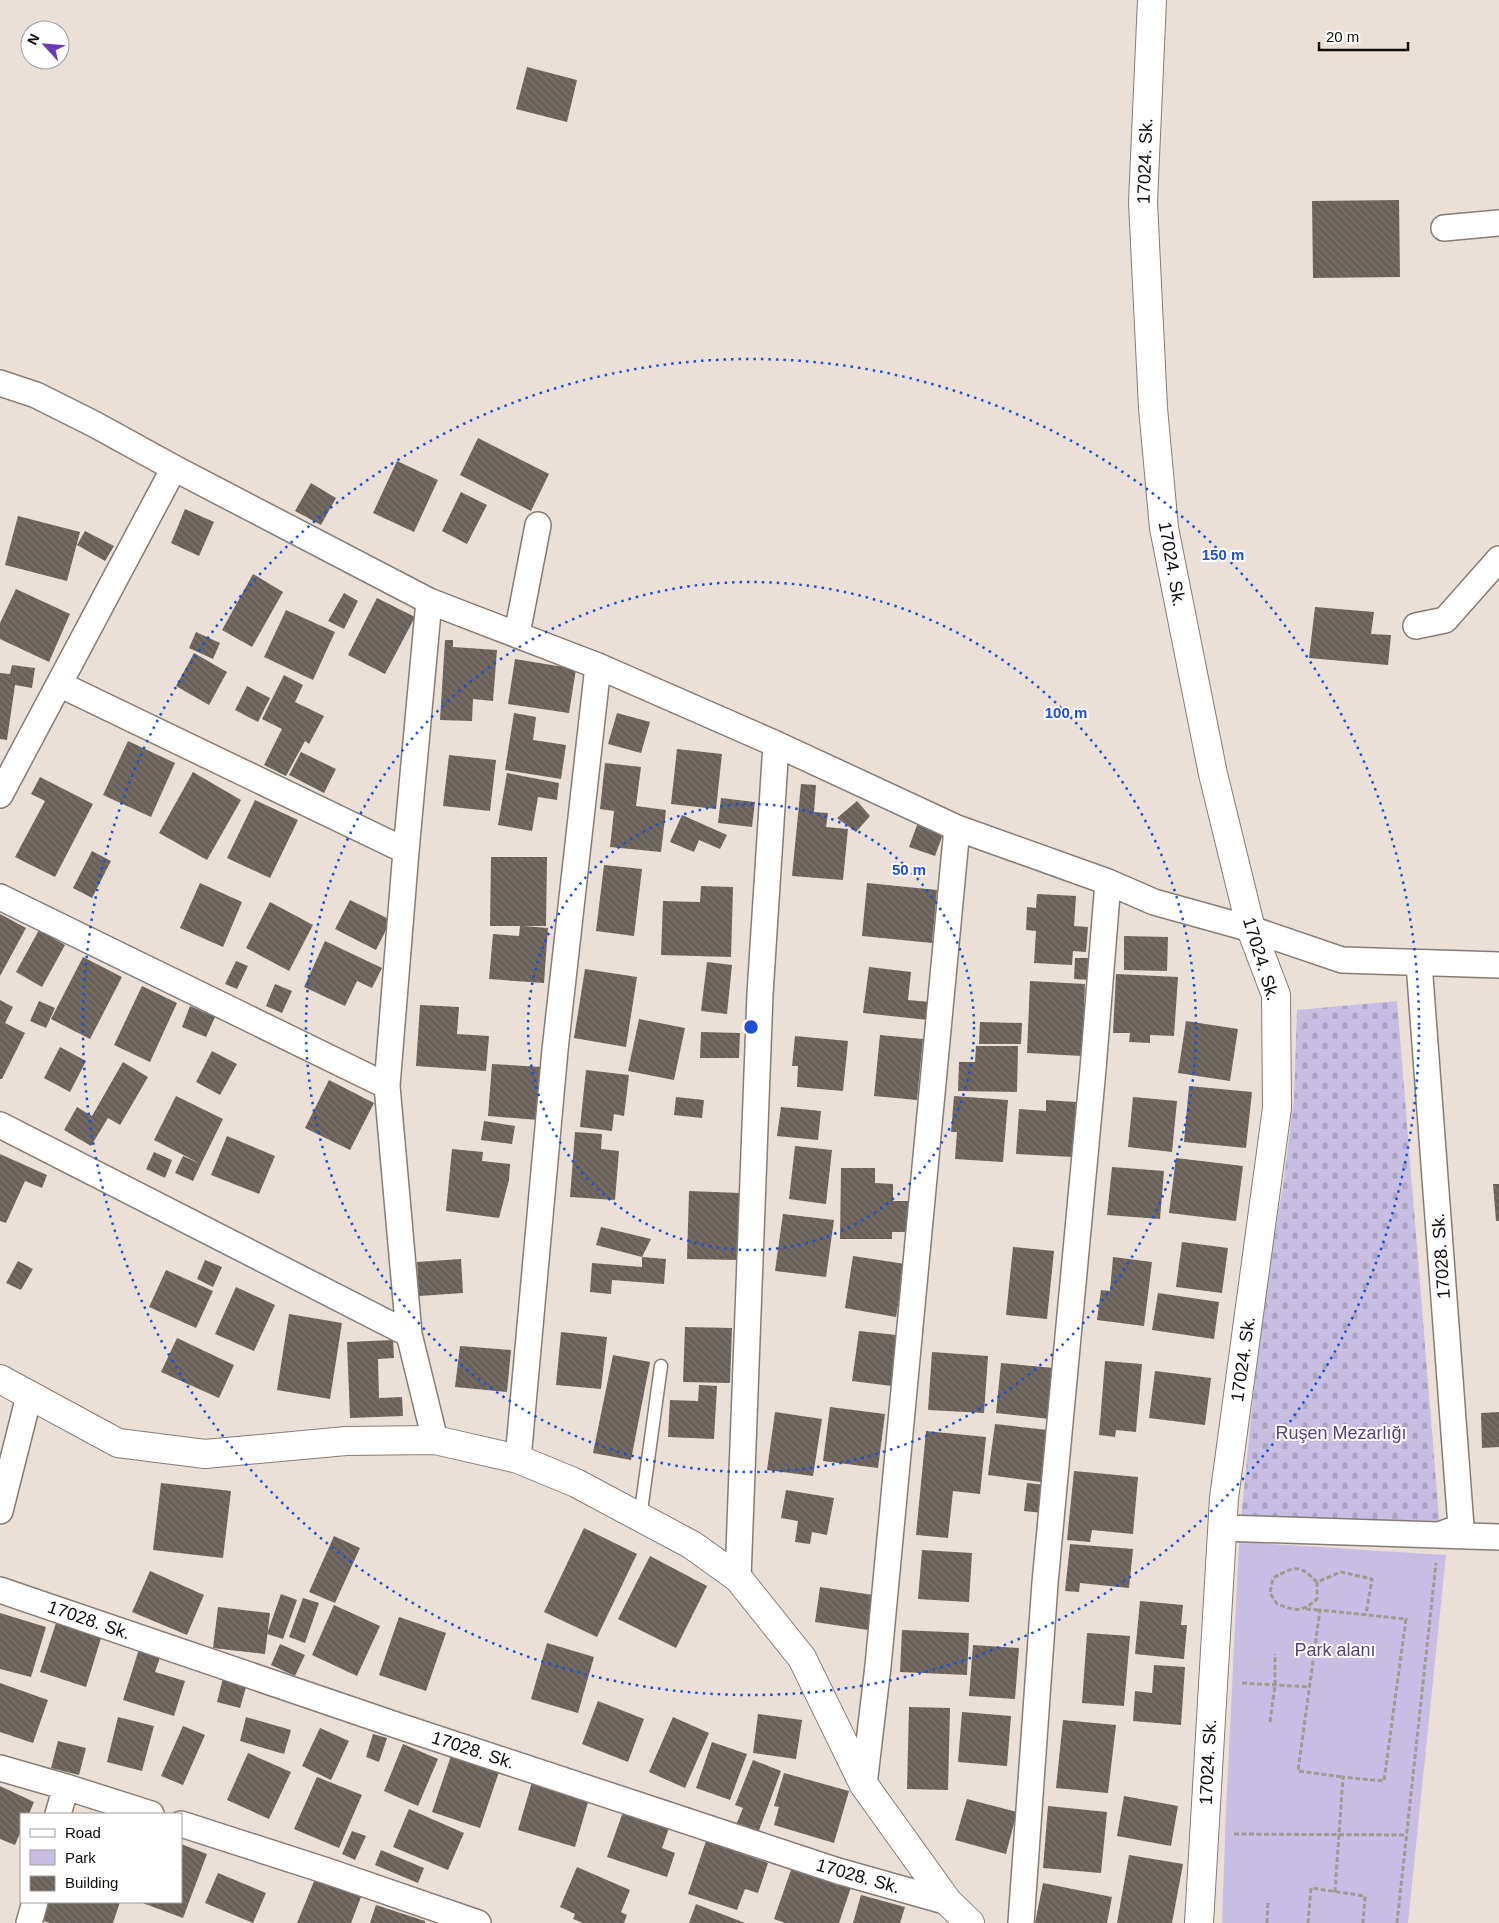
<svg xmlns="http://www.w3.org/2000/svg" width="1499" height="1923" font-family="Arial,sans-serif">
  <style>
    .cemetery { fill: url(#cemetery-stones) }
    .park { fill: #c8bee3 }
    .building { fill: url(#building-back-hatch) }
    .lines { fill: none; stroke-linecap: round; stroke-linejoin: round }
    .service-casing { stroke: #857c74; stroke-width: 15 }
    .minor-casing { stroke: #857c74; stroke-width: 28 }
    .tertiary-casing { stroke: #857c74; stroke-width: 30 }
    .path { stroke: #a19992; stroke-width: 3; stroke-dasharray: 5 2.5; stroke-linecap: butt }
    .service { stroke: #fff; stroke-width: 12 }
    .minor { stroke: #fff; stroke-width: 25 }
    .tertiary { stroke: #fff; stroke-width: 28 }
    .ring { fill: none; stroke: #1d4ed8; stroke-width: 2.5; stroke-dasharray: 2.5 5 }
    .labels { text-anchor: middle; stroke-width: 4; stroke-linejoin: round; paint-order: stroke }
    .street-label { font-size: 18px; fill: #0e0b08; stroke: #fff }
    .park-label { font-size: 18px; fill: #533f7c; stroke: #fff }
    .centre { fill: #1d4ed8; stroke: #fff; stroke-width: 2.5 }
    .ring-label { font-size: 15px; text-anchor: middle; font-weight: bold; fill: #1d4ed8; stroke: #fff; stroke-width: 4; stroke-linejoin: round; paint-order: stroke }
  </style>
  <defs>
    <pattern id="cemetery-stones" width="16" height="16" patternUnits="userSpaceOnUse" patternTransform="scale(1.25)"><rect width="16" height="16" fill="#c8bee3"/><path d="M2 7V4a2 2 0 0 1 4 0v3zM10 15v-3a2 2 0 0 1 4 0v3z" fill="#aba2c1"/></pattern>
    <pattern id="building-back-hatch" width="6" height="6" patternUnits="userSpaceOnUse" patternTransform="scale(1.25)"><rect width="6" height="6" fill="#696059"/><path d="M-1 5l2 2M0 0l6 6M5-1l2 2" fill="none" stroke="#7c7670"/></pattern>
  </defs>
  <rect width="100%" height="100%" fill="#eae0d7"/>
  <path class="cemetery" d="M1397,1001l43,529 -199,-12 23,-228 19,-103 11,-89 3,-88z"/>
  <path class="park" d="M1239,1542l207,13 -38,368h-186l4,-112z"/>
  <path class="building" d="M527,67l50,13 -10,42 -51,-13z
    M1399,200l1,77 -87,1 -1,-77z
    M478,438l71,36 -18,37 -71,-36z
    M397,461l41,19 -24,52 -41,-19z
    M311,483l25,15 -15,27 -26,-14z
    M461,492l26,13 -20,39 -25,-13z
    M185,509l29,13 -15,34 -28,-13z
    M18,516l62,16 -13,49 -62,-16z
    M85,531l29,15 -9,15 -28,-16z
    M253,574l30,18 -31,55 -30,-17z
    M16,589l54,25 -21,48 -49,-23v-16z
    M344,593l14,8 -14,28 -16,-8z
    M377,598l38,19 -30,57 -37,-19z
    M1315,607l59,5 -3,22 20,1 -3,30 -79,-7z
    M286,610l49,22 -22,48 -49,-23z
    M196,632l24,11 -7,16 -24,-11z
    M445,640h8v7l44,3 -4,51 -20,-2 -1,22 -32,-1z
    M194,653l33,19 -18,33 -33,-19z
    M515,659l61,10 -7,44 -61,-9z
    M12,665l23,3 -3,20 -17,-3 -8,55 -7,-1v-66l10,1z
    M284,675l19,10 -8,17 29,14 -15,28 -4,-3 -19,35 -22,-11 18,-36 -20,-10z
    M247,686l23,12 -12,24 -23,-12z
    M514,713l22,4 -3,23 33,5 -5,34 -56,-9z
    M617,713l33,9 -9,31 -33,-9z
    M128,741l47,22 -24,54 -48,-22z
    M677,749l45,5 -6,55 -45,-5z
    M301,752l35,17 -12,24 -35,-18z
    M449,755l47,5 -6,51 -47,-5z
    M605,763l36,4 -5,39 30,4 -5,42 -51,-5 4,-36 -14,-2z
    M193,772l48,28 -34,60 -48,-27z
    M507,773l52,10 -2,17 -19,-3 -6,34 -34,-6z
    M40,777l53,27 -38,73 -40,-20 30,-56 -14,-7z
    M801,784l15,1 -2,27 14,1 -2,14 22,2 -5,51 -51,-4z
    M721,798l34,4 -3,25 -34,-4z
    M255,800l43,20 -28,58 -43,-20z
    M857,801l13,15 -14,16 -19,-14z
    M682,815l45,20 -7,14 -21,-9 -5,12 -24,-10z
    M917,825l26,9 -8,22 -26,-9z
    M92,851l19,10 -19,37 -19,-10z
    M491,857h56l-1,69h-23l25,2 -4,55 -55,-4 4,-45 26,2 1,-10h-30z
    M604,865l38,4 -8,67 -38,-5z
    M200,883l42,19 -19,45 -43,-19z
    M867,883l70,7 -5,53 -70,-7z
    M701,886l32,1 -2,70 -70,-2 2,-54 37,1z
    M1037,894l39,2 -2,30 14,1 -2,25 -13,-1 -1,14 -38,-2 2,-32 -10,-1 1,-23 9,1z
    M350,900l41,20 -15,30 -41,-21z
    M270,902l43,23 -24,46 -43,-23z
    M0,914l26,14 -26,48z
    M39,930l26,15 -23,42 -26,-15z
    M1124,936l44,1 -1,34 -43,-1z
    M325,941l57,27 -10,20 -15,-7 -12,25 -41,-19z
    M83,957l39,20 -32,62 -39,-20z
    M1075,958h17l-1,22 -17,-1z
    M236,961l12,5 -11,23 -12,-5z
    M707,962l25,3 -5,49 -26,-3z
    M869,967l42,5 -3,28 22,2 -2,18 -65,-7z
    M585,969l52,8 -11,70 -52,-9z
    M1116,974l62,3 -4,59 -24,-1v8l-21,-1 1,-9h-17z
    M1030,981l55,3 -3,72 -55,-3z
    M275,984l17,7 -10,22 -16,-7z
    M142,986l35,17 -27,59 -36,-17z
    M0,1000l13,7 -8,16 20,10 -23,46h-2z
    M39,1001l16,7 -9,20 -16,-7z
    M420,1005l39,2 -2,27 32,2 -3,35 -70,-5z
    M190,1006l25,11 -9,20 -24,-10z
    M639,1019l46,9 -11,52 -46,-9z
    M1186,1021l52,8 -8,52 -52,-8z
    M980,1022l42,1 -1,21h-42z
    M701,1032l39,1 -1,25h-39z
    M880,1035l43,4 -6,61 -43,-4z
    M795,1036l53,5 -5,50 -46,-4 1,-21h-6z
    M976,1046h42l-1,46 -59,-1 1,-29h16z
    M60,1047l26,14 -16,31 -26,-14z
    M212,1051l25,13 -17,31 -24,-13z
    M123,1062l25,15 -28,48 -12,-7 -17,28 -27,-16 13,-23 15,9z
    M492,1064l50,3 -4,53 -50,-4z
    M586,1070l43,5 -5,41 -10,-2 -2,17 -32,-4z
    M329,1080l45,23 -24,47 -45,-22z
    M1189,1086l63,6 -6,56 -62,-6z
    M176,1096l47,23 -22,45 -47,-24z
    M954,1096l54,4 -5,62 -48,-3 2,-27h-6z
    M676,1097l28,3 -2,18 -28,-3z
    M1133,1097l44,4 -5,51 -44,-5z
    M1046,1100l30,2 -3,55 -57,-3 3,-45 27,2z
    M781,1107l40,4 -3,29 -41,-4z
    M484,1121l31,5 -3,18 -31,-4z
    M575,1132l27,2 -1,15 18,2 -4,49 -45,-3z
    M227,1136l48,20 -16,38 -48,-19z
    M795,1146l37,4 -6,54 -37,-5z
    M452,1149l31,3 -1,9 28,3 -1,16 -10,38 -53,-7z
    M154,1152l18,8 -7,18 -19,-9z
    M0,1154l47,21 -5,13 -17,-7 -19,42 -6,-2z
    M183,1156l18,8 -8,17 -18,-8z
    M1176,1158l67,8 -7,55 -67,-8z
    M1112,1167l52,4 -4,48 -53,-4z
    M841,1168h34v15l18,1v17h16l-1,31h-16v7h-52z
    M1493,1184h6v37h-3z
    M689,1191l51,2 -3,67 -50,-1z
    M783,1214l51,6 -8,57 -51,-6z
    M601,1227l50,12 -9,18 24,2 -2,25 -52,-4 -1,14 -21,-2 2,-29 50,4v-10l-46,-12z
    M1182,1242l46,6 -6,45 -46,-6z
    M1013,1247l41,4 -7,68 -41,-4z
    M853,1256l52,8 -9,53 -51,-9z
    M1113,1257l39,5 -8,64 -47,-6 4,-30 9,1z
    M461,1259l2,34 -44,3 -2,-34z
    M205,1260l17,7 -9,20 -16,-8z
    M18,1261l15,8 -12,21 -15,-7z
    M166,1270l47,21 -17,37 -47,-21z
    M236,1287l39,18 -21,46 -39,-17z
    M1158,1293l61,9 -5,37 -62,-9z
    M289,1314l53,9 -12,76 -53,-9z
    M685,1327l47,1 -2,55 -47,-1z
    M859,1331l47,5 -6,51 -48,-6z
    M561,1332l46,5 -6,52 -45,-4z
    M177,1338l57,27 -15,33 -58,-26z
    M393,1340l1,18 -16,1 1,39 23,-1 1,19 -53,2 -3,-76z
    M460,1346l51,4 -4,42 -52,-5z
    M932,1352l56,4 -4,57 -56,-3z
    M613,1355l37,7 -19,98 -38,-7z
    M1105,1361l37,3 -6,68 -20,-2 -1,7 -16,-2z
    M1001,1363l53,5 -5,51 -53,-6z
    M1155,1371l56,7 -6,47 -56,-7z
    M699,1385l18,1 -3,53 -46,-2 2,-37 28,1z
    M830,1407l55,7 -7,54 -55,-7z
    M775,1412l47,7 -9,57 -46,-6z
    M1499,1412v35l-17,1 -1,-35z
    M995,1424l53,6 -7,52 -53,-7z
    M926,1431l60,6 -6,57 -27,-3 -5,47 -32,-3z
    M1074,1471l64,6 -5,57 -41,-4 -2,12 -23,-2z
    M161,1483l70,8 -8,67 -70,-8z
    M1027,1483l19,2 -3,28 -19,-2z
    M786,1490l48,8 -7,37 -15,-3 -2,12 -15,-2 3,-21 -17,-3z
    M584,1528l53,26 -40,83 -53,-25z
    M334,1536l26,12 -25,55 -26,-11z
    M1070,1544l63,5 -4,39 -49,-5 -1,9 -14,-1z
    M922,1550l50,3 -3,49 -51,-3z
    M650,1556l57,30 -31,62 -58,-29z
    M150,1571l54,24 -17,40 -55,-23z
    M820,1587l53,8 -5,35 -53,-8z
    M281,1594l16,6 -14,39 -16,-5z
    M303,1598l16,5 -14,40 -16,-6z
    M1140,1601l43,4 -2,20h6l-3,34 -49,-5z
    M334,1605l46,21 -23,50 -45,-21z
    M218,1607l52,6 -5,41 -52,-6z
    M0,1613l46,14 -15,50 -31,-8z
    M399,1617l47,16 -20,58 -47,-16z
    M57,1620l45,15 -16,52 -46,-15z
    M902,1630l67,3 -2,42 -67,-3z
    M1087,1633l43,3 -6,70 -42,-3z
    M547,1643l47,14 -16,56 -47,-14z
    M280,1644l25,11 -10,21 -24,-11z
    M973,1645l46,3 -4,51 -46,-3z
    M139,1649l22,6 -6,17 30,9 -11,35 -51,-16z
    M1154,1665l31,2 -4,58 -48,-4 2,-30 17,2z
    M225,1670l24,7 -9,31 -23,-6z
    M0,1683l48,17 -15,43 -33,-11z
    M598,1701l46,18 -16,43 -46,-18z
    M909,1707l41,1 -2,82 -41,-1z
    M962,1712l49,4 -4,50 -49,-4z
    M758,1714l44,6 -6,39 -43,-6z
    M118,1717l36,9 -12,45 -35,-9z
    M246,1717l45,13 -7,24 -44,-13z
    M673,1717l36,16 -24,55 -36,-16z
    M1063,1720l53,5 -8,68 -52,-5z
    M183,1726l22,9 -22,50 -22,-9z
    M320,1728l29,13 -18,39 -29,-14z
    M373,1734l14,4 -8,24 -13,-5z
    M58,1741l28,7 -7,27 -28,-7z
    M712,1742l35,12 -17,46 -34,-12z
    M403,1744l35,15 -20,47 -34,-15z
    M453,1750l48,16 -21,62 -48,-16z
    M248,1753l43,19 -22,47 -42,-19z
    M753,1760l28,11 -23,62 -22,-8 7,-17 -8,-3z
    M784,1773l65,18 -15,52 -60,-18 5,-18 -5,-1z
    M317,1777l45,18 -23,53 -45,-19z
    M532,1782l57,17 -14,48 -57,-17z
    M0,1786l34,16 -5,12h-8v17l-6,14 -15,-6z
    M1124,1796l54,10 -7,40 -54,-10z
    M967,1799l50,13 -11,42 -51,-14z
    M1048,1806l59,6 -6,61 -58,-5z
    M409,1809l55,24 -16,37 -55,-23z
    M623,1812l46,16 -7,20 13,5 -8,24 -60,-20z
    M352,1831l14,5 -11,24 -13,-6z
    M706,1841l62,22 -10,30 -13,-4 -8,21 -49,-16z
    M181,1844l26,10 -24,64 -43,-16h41z
    M381,1850l43,18 -6,15 -43,-18z
    M1129,1855l54,9 -11,59h-55z
    M577,1867l53,23 -9,22 6,3 -3,8h-41l-10,-4 2,-5 -15,-7z
    M792,1867l59,20 -12,36h-54l-11,-4z
    M218,1873l48,20 -13,30 -48,-20z
    M315,1879l46,18 -10,26h-54z
    M1043,1883l69,14 -5,26h-72z
    M861,1895l44,12 -5,16h-47z
    M49,1902h71l-7,21h-63l-7,-2z
    M696,1904l49,19h-56z
    M376,1905l49,16v2h-55z"/>
  <g class="lines">
    <defs>
      <path id="service" d="M640,1518l21,-152"/>
      <path id="minor" d="M1444,228l55,-5
        M0,383l36,12 58,29 80,44 255,133 169,65 178,78 181,84 151,54 46,20 97,27 91,31 157,5
        M429,601l-23,250 -19,235 22,248 26,106
        M1416,626l29,-6 54,-61
        M517,634l21,-109
        M59,684l347,167
        M0,795l174,-327
        M0,897l387,189
        M1419,963l42,564 -19,7
        M0,1125l409,209
        M518,1459l37,-409 43,-384
        M0,1511l29,-115
        M1222,1528l277,9
        M738,1578l22,-584 16,-250
        M0,1590l393,134 445,147 110,31
        M0,1768l66,19 85,27
        M864,1785l14,-119 79,-838
        M58,1814l8,-27
        M181,1824l146,47 151,52
        M29,1923l6,-21
        M1021,1923l24,-340 48,-514 15,-187"/>
      <path id="tertiary" d="M1152,0l-9,202 10,206 11,120 49,246 38,155 25,66 1,113 -53,390 -25,425
        M0,1379l118,64 87,11 141,-13 89,-1 83,19 58,24 116,62 46,33 64,80 62,127 84,117 22,21"/>
    </defs>
    <use href="#service" class="service-casing"/>
    <use href="#minor" class="minor-casing"/>
    <use href="#tertiary" class="tertiary-casing"/>
    <path class="path" d="M1317,1582v17c-16,14 -21,12 -40,5l-7,-11 3,-15c22,-12 26,-14 44,4l24,-10 31,7 -6,35
      M1306,1609l14,1
      M1242,1683l68,4
      M1270,1722l5,-37v-31
      M1234,1834l171,1
      M1335,1892l8,-115 41,4 22,-162 -86,-9 -22,161 45,6
      M1267,1923l1,-21
      M1308,1923l3,-35 54,8 -2,27
      M1397,1923l39,-360"/>
    <use href="#service" class="service"/>
    <use href="#minor" class="minor"/>
    <use href="#tertiary" class="tertiary"/>
  </g>
  <g class="ring">
    <circle cx="751" cy="1027" r="223"/>
    <circle cx="751" cy="1027" r="445"/>
    <circle cx="751" cy="1027" r="668"/>
  </g>
  <g class="labels">
    <g class="street-label">
      <text transform="translate(1145 161) rotate(-88)" y="6">17024. Sk.</text>
      <text transform="translate(1172 564) rotate(80)" y="6">17024. Sk.</text>
      <text transform="translate(1261 959) rotate(73)" y="6">17024. Sk.</text>
      <text transform="translate(1441 1256) rotate(-94)" y="6">17028. Sk.</text>
      <text transform="translate(1243 1359) rotate(-82)" y="6">17024. Sk.</text>
      <text transform="translate(89 1620) rotate(19)" y="6">17028. Sk.</text>
      <text transform="translate(473 1750) rotate(18)" y="6">17028. Sk.</text>
      <text transform="translate(1208 1762) rotate(-87)" y="6">17024. Sk.</text>
      <text transform="translate(858 1876) rotate(16)" y="6">17028. Sk.</text>
    </g>
    <g class="park-label">
      <text x="1341" y="1439">Ruşen Mezarlığı</text>
      <text x="1335" y="1656">Park alanı</text>
    </g>
  </g>
  <circle cx="751" cy="1027" r="8" class="centre"/>
  <g class="ring-label">
    <text x="1223" y="560">150 m</text>
    <text x="1066" y="718">100 m</text>
    <text x="909" y="875">50 m</text>
  </g>
  <rect x="20" y="1813" width="162" height="90" fill="#ffffff" stroke="#9f9d9c"/>
  <rect x="30" y="1829" width="25" height="8" fill="#ffffff" stroke="#9f9d9c"/>
  <text x="65" y="1838" font-size="15" fill="#0e0b08">Road</text>
  <rect x="30" y="1850" width="25" height="15" fill="#c8bee3" stroke="#9f9d9c"/>
  <text x="65" y="1863" font-size="15" fill="#0e0b08">Park</text>
  <rect x="30" y="1876" width="25" height="15" fill="url(#building-back-hatch)" stroke="#9f9d9c"/>
  <text x="65" y="1888" font-size="15" fill="#0e0b08">Building</text>
  <g transform="translate(45 45) rotate(296)"><circle r="24" fill="#ffffff" stroke="#9f9d9c"/>
  <path d="M0-4L9 19L0 12L-9 19Z" fill="#6b3bb3"/>
  <text y="-8" font-size="14" font-weight="bold" text-anchor="middle" fill="#0e0b08">N</text>
  </g>
  <path d="M1319 42v8h89v-8" fill="none" stroke="#0e0b08" stroke-width="2.5"/>
  <text x="1326" y="42" font-size="15" fill="#0e0b08" stroke="#ffffff" stroke-width="4" paint-order="stroke">20 m</text>
</svg>
